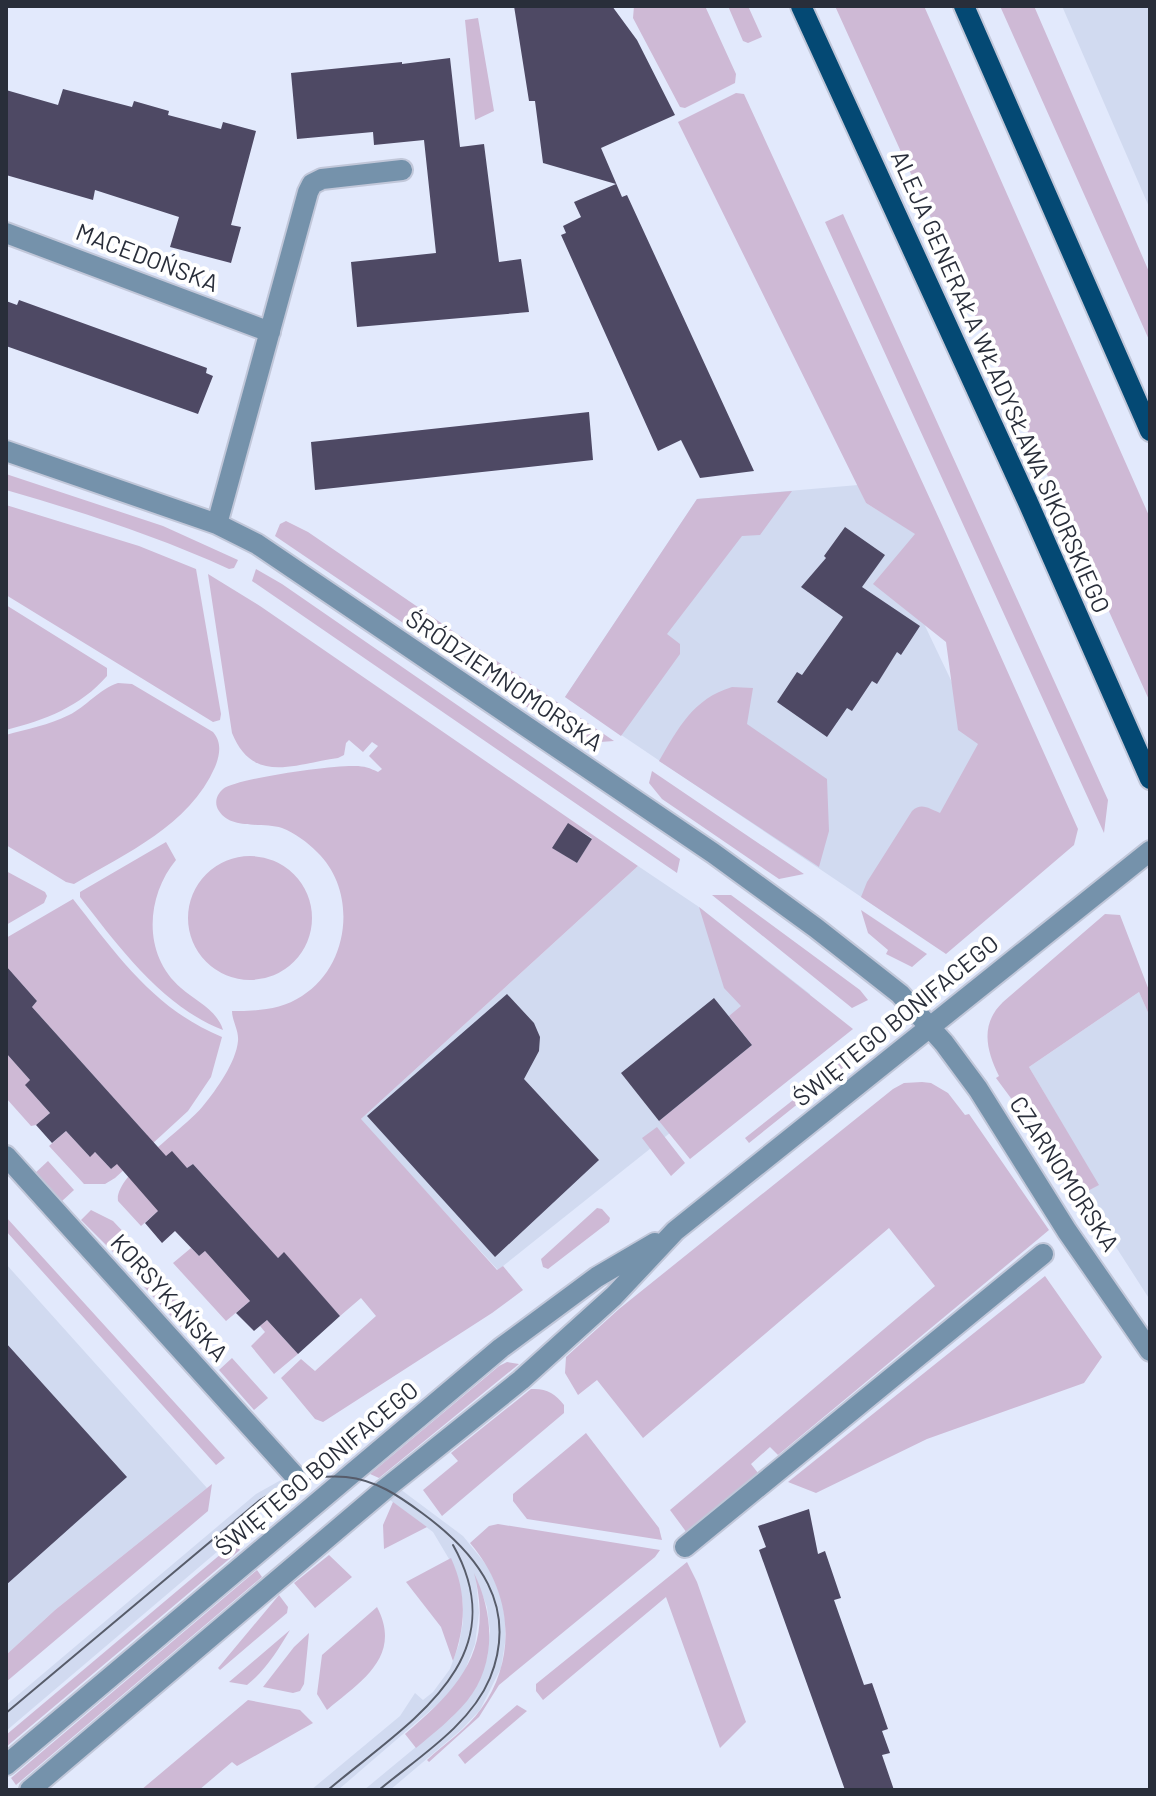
<svg xmlns="http://www.w3.org/2000/svg" width="1156" height="1796" font-family="Barlow,sans-serif">
  <style>
    .built { fill: #d1daf0 }
    .green { fill: #ceb9d5; fill-rule: evenodd }
    .building { fill: #4e4964 }
    .lines { fill: none; stroke-linecap: round; stroke-linejoin: round }
    .minor-casing { stroke: #c1c7d9; stroke-width: 24 }
    .major-casing { stroke: #c1c7d9; stroke-width: 24 }
    .minor { stroke: #7592ab; stroke-width: 20 }
    .major { stroke: #044974; stroke-width: 20 }
    .tram { stroke: #575c6a; stroke-width: 2 }
    .labels { text-anchor: middle; stroke-width: 8; stroke-linejoin: round; paint-order: stroke }
    .street-label { font-size: 24px; fill: #292e3a; stroke: #fff }
  </style>
  <rect width="100%" height="100%" fill="#e2e9fc"/>
  <path class="built" d="M1062,6h88v203z
    M858,485l8,18 50,31 -22,27 120,251 -126,103 -323,-218 132,-198z
    M638,866l61,41 111,87 -1,28 -311,248 -138,-150z
    M1139,992l11,25v283l-68,-106 16,-9 -69,-118z
    M6,1264l201,224 -152,122 -49,45z
    M281,1480l7,12 -18,9 -26,21 5,7 -18,11 -225,191v-26l250,-211z
    M400,1489l63,47 25,31 13,28 4,25v23l-4,25 -21,42 -19,20 -71,60h-26l87,-72 26,-33 10,-27 3,-27 -3,-24 -11,-29 3,35 -4,31 -11,29 -11,18 -115,99h-27l89,-74 15,-23 8,7 10,-8 17,-23 9,-25 4,-22v-19l-8,-34 -22,-37 -43,-32z"/>
  <path class="green" d="M634,6h71l31,68 -1,9 -50,25 -5,-1 -47,-89z
    M728,6h20l14,31 -14,6 -5,-2z
    M835,6h89l226,512v184z
    M1000,6h34l116,268v68z
    M478,18l16,93 -19,9 -10,-100z
    M736,93l8,1 198,431 136,304 -4,16 -128,109 -85,-57 6,-15 45,-71c10,-9 17,-2 28,2l38,-69 -20,-14 -12,-88 -73,-58 42,-50 -49,-31 -188,-381z
    M843,214l265,586 -4,33 -279,-611z
    M6,474l157,52 75,34 -4,8 -5,1c-72,-33 -147,-57 -223,-79z
    M792,491l-32,44 -18,1 -75,98 13,10v10l-59,82 -56,-39 132,-198z
    M6,505l133,41 57,23 25,145 -1,6 -7,2 -207,-127z
    M286,521l22,11 306,209 -28,2 -9,-2 -302,-205 5,-12z
    M256,569l26,15 398,275 -3,14 -425,-292z
    M208,574l52,32 378,260 -277,253 136,151 6,-4 20,24 -31,23 -169,109 -8,-3 -34,-41 20,-19 14,12 61,-55 -15,-18 -21,18 -56,-63 -6,5 -85,-94 -6,4 -29,43 -17,15 -23,-25c-4,-26 68,-73 85,-95 14,-17 33,-44 35,-65 1,-11 -6,-20 -6,-30 24,0 49,-1 70,-15 48,-30 56,-105 15,-144 -10,-10 -22,-19 -35,-24 -20,-6 -51,2 -63,-17 -5,-7 -3,-16 4,-22 15,-11 111,-24 132,-23 9,0 15,2 23,6l4,-3 -13,-13 9,-10 -6,-4 -9,10 -14,-12 -3,3 -2,12 -6,3c-44,6 -85,27 -106,-25zM568,824l24,14 -15,25 -24,-15z
    M6,605l101,63v8c-27,31 -62,44 -101,54z
    M118,683l14,1 81,48c9,10 7,23 2,35 -26,59 -89,86 -141,117l-8,-2 -60,-37v-110c21,-6 43,-10 63,-20 17,-8 30,-26 49,-32z
    M732,687l21,1 -6,36 80,55 2,52 -10,36 -160,-106c20,-34 34,-62 73,-74z
    M652,771l152,103 -25,5 -117,-80 -13,-16z
    M166,842l10,18c-30,36 -34,95 5,128 15,13 36,22 42,42 -60,-23 -105,-84 -143,-133v-5z
    M188 918a62 62 0 1 1 124 0a62 62 0 1 1-124 0Z
    M6,871l39,21 2,4 -3,7 -38,22z
    M712,895h19l129,95 8,10 -16,8z
    M73,899c44,56 81,110 149,138l-11,40 -23,34 -73,67 -10,6h-21l-35,-38 17,-15 23,25 6,-4 16,17 36,-34 -115,-128 5,-6 -25,-28 -6,5v-40z
    M699,907l154,122 -163,130 -31,-38 93,-76 -23,-29 12,-10 -17,-18z
    M861,910l66,44 -15,13 -26,-13 2,-4 -20,-17z
    M1105,914l15,1 30,78v24l-11,-25 -110,75 70,118 -17,9 -86,-116 3,-2c-13,-26 -19,-52 4,-74z
    M859,1048l2,3 -7,8 -105,84 -4,-5z
    M6,1053l24,27 -4,6 24,27 -14,12 -5,1 -25,-28z
    M922,1082l9,1 17,10 17,22 4,-1 80,116 -271,225 -8,-8 -19,17 7,9 -71,60 -17,-23 265,-224 -46,-58 -246,210 -46,-58 -19,15 -13,-22 1,-16 53,-48 274,-220 11,-6z
    M657,1127l28,36 -14,13 -29,-38z
    M48,1161l26,29 -13,12 -28,-27z
    M597,1208l5,1 8,9 -1,4 -61,47 -5,-2 -2,-8z
    M91,1210l22,11 18,19 -16,14 -34,-34z
    M6,1217l219,241 -9,7 -210,-234z
    M191,1248l8,8 6,-5 45,50 -24,20 -53,-58z
    M149,1265l64,72 -12,12 -66,-72z
    M1045,1276l57,81 -18,26 -157,56 -111,54 -28,-11z
    M267,1320l31,34 -24,20 -23,-28 14,-14 -5,-6z
    M232,1358l36,40 -14,12 -35,-40z
    M507,1362l12,2 -140,114 -9,-4 129,-108z
    M531,1389c15,-1 24,4 33,16v8l-122,103 -19,-26 35,-29 -7,-8z
    M586,1433l73,95 3,12 -135,-21 -14,-18v-7z
    M212,1484l-4,27 -202,171v-27l49,-45z
    M393,1502l34,25 -43,22 -1,-24z
    M498,1524l162,26 -5,7 -156,128 -20,32 -50,45 -2,-2c18,-17 40,-31 54,-51 38,-53 30,-119 -11,-166l19,-17z
    M234,1543l6,7 -234,197v-12z
    M329,1555l23,22 -37,31 -21,-25z
    M451,1558c16,35 15,67 2,103l-12,-34 -35,-45z
    M687,1562l10,20 49,140 -26,26 -54,-151 -123,103 -7,-9v-7z
    M257,1570l5,7 -246,208 -5,-7z
    M474,1573c20,41 23,91 -7,128 -15,18 -33,32 -51,47l-11,-14c55,-47 89,-84 69,-161z
    M279,1595l9,12 -1,6 -67,57 -2,-2z
    M377,1607c26,50 -17,75 -50,103l-10,-16 5,-39z
    M290,1630c-12,20 -24,40 -43,55l-18,-3z
    M309,1633l-5,51 -4,7 -7,2 -30,-6 31,-40z
    M248,1700l52,10 13,13 -76,43 -5,-4 -33,28h-58z
    M517,1705l10,6 -62,53 -7,-9z"/>
  <path class="building" d="M514,6h98l25,34 38,75 -74,33 21,49 5,-2 127,276 -54,7 -19,-38 -23,11 -97,-216 5,-2 -3,-7 18,-9 -7,-15 42,-18 -73,-21 -8,-62h-6z
    M450,58l10,89 24,-3 15,118 22,-3 8,53 -172,15 -6,-65 85,-9 -12,-113 -50,5 -1,-13 -76,7 -6,-66 111,-11v2z
    M63,89l69,18 2,-6 35,10 -1,4 53,14 2,-7 33,9 -25,94 10,2 -10,36 -61,-16 9,-30 -84,-27 -2,10 -87,-25v-85l52,15z
    M19,300l188,68 -1,5 7,3 -15,38 -192,-68v-45l11,4z
    M589,412l4,48 -278,30 -4,-48z
    M845,527l40,28 -23,32 58,39 -19,29 -4,-3 -20,32 -5,-3 -20,30 -5,-3 -20,29 -50,-35 20,-30 5,3 41,-58 -42,-30 25,-29 -2,-2z
    M568,823l24,16 -15,24 -25,-15z
    M6,966l31,35 -5,6 134,149 6,-5 15,17 6,-4 85,94 6,-6 56,64 -42,38 -31,-34 -13,11 -18,-18 14,-12 -45,-50 -6,5 -24,-25 -13,12 -17,-20 13,-12 -41,-47 -6,5 -16,-17 -5,5 -24,-26 -14,12 -16,-18 14,-12 -25,-28 5,-5 -24,-27z
    M507,994l27,29 6,14 -1,14 -15,28 75,81 -104,97 -128,-141z
    M714,998l38,47 -93,76 -38,-48z
    M6,1343l121,134 -121,108z
    M809,1509l9,45 7,-3 16,47 -7,2 30,85 8,-2 16,46 -6,2 8,22 -8,2 12,35h-49l-86,-240 7,-3 -8,-21z"/>
  <g class="lines">
    <defs>
      <path id="minor" d="M6,233l264,99
        M6,451l211,73 40,20 456,309 103,75 84,66 44,49 34,46 89,142 83,120
        M217,524l91,-332 4,-8 10,-5 80,-9
        M6,1156l288,319
        M685,1547l358,-293
        M6,1765l495,-417 96,-71 58,-34
        M30,1790l355,-301 136,-109 93,-84 61,-65 475,-380"/>
      <path id="major" d="M801,6l226,494 123,279
        M964,6l186,425"/>
    </defs>
    <use href="#minor" class="minor-casing"/>
    <use href="#major" class="major-casing"/>
    <use href="#minor" class="minor"/>
    <use href="#major" class="major"/>
    <path class="tram" d="M6,1713l254,-213c27,-17 54,-26 86,-23 30,3 53,19 76,36 56,41 97,93 68,165 -20,48 -73,80 -111,112
      M328,1790c76,-65 191,-128 125,-245"/>
  </g>
  <g class="labels">
    <g class="street-label">
      <text transform="translate(147 258) rotate(21)" y="8">MACEDOŃSKA</text>
      <text transform="translate(1000 382) rotate(66)" y="8">ALEJA GENERAŁA WŁADYSŁAWA SIKORSKIEGO</text>
      <text transform="translate(504 681) rotate(34)" y="8">ŚRÓDZIEMNOMORSKA</text>
      <text transform="translate(896 1021) rotate(-39)" y="8">ŚWIĘTEGO BONIFACEGO</text>
      <text transform="translate(1064 1174) rotate(57)" y="8">CZARNOMORSKA</text>
      <text transform="translate(169 1298) rotate(48)" y="8">KORSYKAŃSKA</text>
      <text transform="translate(317 1469) rotate(-40)" y="8">ŚWIĘTEGO BONIFACEGO</text>
    </g>
  </g>
  <rect width="1156" height="1796" fill="none" stroke="#292e3a" stroke-width="16"/>
</svg>
